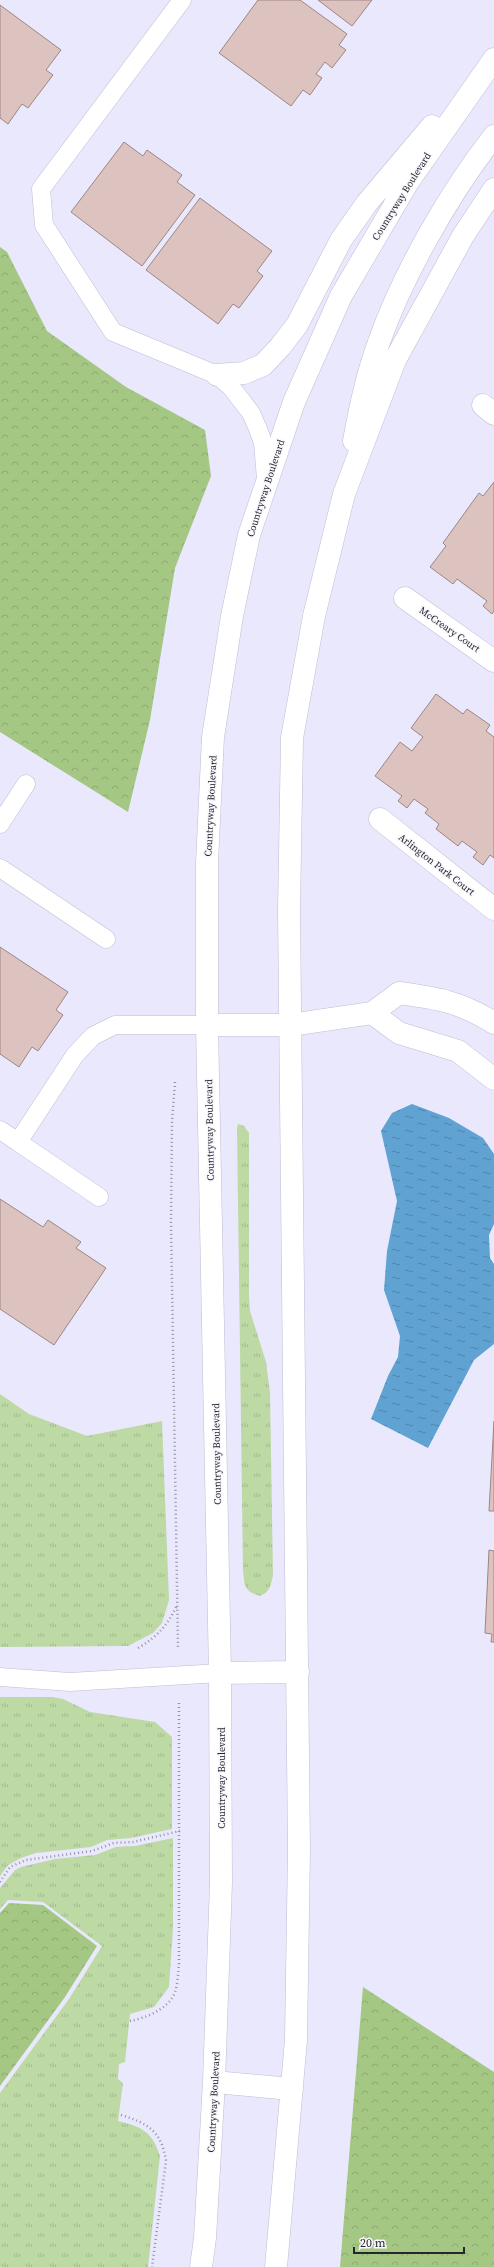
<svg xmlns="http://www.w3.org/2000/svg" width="494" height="2267" font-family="'Source Serif 4',serif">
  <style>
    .grass { fill: url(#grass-tufts) }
    .forest { fill: url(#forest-crowns) }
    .water { fill: url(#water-ripples) }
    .building { fill: #dcc3c0; stroke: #9d8683 }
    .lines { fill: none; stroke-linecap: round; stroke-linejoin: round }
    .service-casing { stroke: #bfbdd1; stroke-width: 19 }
    .minor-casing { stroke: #bfbdd1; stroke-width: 23 }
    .tertiary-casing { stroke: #bfbdd1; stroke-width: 23 }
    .path { stroke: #9492a2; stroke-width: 2.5; stroke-dasharray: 1 3; stroke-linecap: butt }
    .service { stroke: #fff; stroke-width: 18 }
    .minor { stroke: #fff; stroke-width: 22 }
    .tertiary { stroke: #fff; stroke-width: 22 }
    .labels { text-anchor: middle; stroke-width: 3; stroke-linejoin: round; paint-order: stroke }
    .street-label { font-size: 10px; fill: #27262e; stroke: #f8f7fc }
  </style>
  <defs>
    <pattern id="grass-tufts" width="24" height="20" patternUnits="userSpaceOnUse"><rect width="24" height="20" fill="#bdd9a4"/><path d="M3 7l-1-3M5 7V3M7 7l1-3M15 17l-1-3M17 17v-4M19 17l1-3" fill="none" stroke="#a2ba8e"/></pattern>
    <pattern id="forest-crowns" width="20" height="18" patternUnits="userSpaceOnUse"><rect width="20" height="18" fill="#a4c784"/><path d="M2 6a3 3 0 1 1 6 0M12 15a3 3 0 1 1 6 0" fill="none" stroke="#8dab72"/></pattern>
    <pattern id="water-ripples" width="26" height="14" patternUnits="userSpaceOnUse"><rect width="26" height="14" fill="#60a3d2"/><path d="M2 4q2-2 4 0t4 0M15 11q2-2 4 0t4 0" fill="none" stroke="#4f85ab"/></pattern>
  </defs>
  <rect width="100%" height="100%" fill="#eae8fd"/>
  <path class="grass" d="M238,1124l6,2 5,7v165l1,13 16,51 4,31 3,182c-2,10 -3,17 -13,21 -16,-5 -15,-9 -17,-25l-6,-443z
    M0,1394l29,20 58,22 75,-15 7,179 -7,23 -9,10 -25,13 -128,1z
    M0,1697h52l11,2 27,13 65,10 17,15v92l-41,9 -24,2 -16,7 -55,6 -15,5 -13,7 -8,11z
    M173,1838v90l-4,59 -15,20 -24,7 -5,48 -6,2 -1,15 5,4 -5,38c24,6 34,10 42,35l-12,111h-148v-174l69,-94 33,-53 -59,-44 -35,-2 -8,9v-21l15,-18 6,-3 34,-8 40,-4 21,-8 19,-1z"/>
  <path class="forest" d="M0,247l7,5 40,79 79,56 79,43 6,46 -36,92 -25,152 -22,92 -128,-80z
    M9,1903l34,2 54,41 -32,51 -65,89v-173z
    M363,1987l131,85v195h-154z"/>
  <path class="water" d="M412,1104l37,14 34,20 11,16v70l-5,11 1,23 4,6v80l-20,16 -46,88 -57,-29 17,-43 10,-19 2,-21 -16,-46 3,-39 10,-50 -16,-70 11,-18z"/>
  <path class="building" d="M258,0h42l47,34 -8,11 7,5 -14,18 -7,-6 -9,12 6,4 -12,17 -7,-5 -12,16 -72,-53z
    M318,0h54l-20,26z
    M0,5l61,45 -15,20 7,5 -25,33 -6,-4 -14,20 -8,-6z
    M124,142l19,14 4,-6 35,25 -5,7 18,13 -53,71 -71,-54z
    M200,198l72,53 -15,20 6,5 -24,32 -6,-4 -15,20 -72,-54z
    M494,482v129l-2,3 -9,-8 4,-5 -30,-22 -4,5 -23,-17 16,-21 -3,-3 36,-50 4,3z
    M436,694l27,20 4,-5 23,16 -4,6 8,6v121l-4,-3 -7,10 -10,-8 4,-5 -15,-11 -4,5 -22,-17 3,-5 -14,-11 3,-4 -14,-10 -7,9 -9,-7 4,-5 -27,-20 25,-34 12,9 11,-14 -12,-9z
    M0,947l68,45 -12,18 7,5 -25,36 -6,-4 -13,20 -19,-13z
    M0,1199l43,28 5,-7 33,22 -5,6 30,20 -52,77 -54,-36z
    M494,1421v90h-5z
    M489,1550l5,1v91h-3l1,-8 -7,-1z"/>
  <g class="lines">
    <defs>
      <path id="service" d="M182,0l-141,189 3,36 69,107 104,43 14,12 20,26 7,16 5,14 3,36
        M0,824l26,-40
        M0,868l106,71
        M0,1130l18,12 57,-87 18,-19 22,-11h92
        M18,1142l81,55
        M0,1677l70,5 150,-9"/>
      <path id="minor" d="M483,405l11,9
        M405,598l89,63
        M380,819l114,90
        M372,1013l27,20 59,18 36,28
        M290,1025l82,-12 27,-20c38,5 62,9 95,30"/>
      <path id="tertiary" d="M217,375l27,-2 19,-8 17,-18 17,-22 44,-85 26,-37 65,-77
        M354,441c6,-34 13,-67 25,-99 24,-68 71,-150 115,-206
        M207,1025h83
        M220,1673l78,-1
        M214,2082l78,7
        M201,2267l4,-29 9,-156 7,-200 -1,-209 -13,-648v-162l6,-126 19,-121 17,-81 45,-133 47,-106 67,-114 86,-123
        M276,2267l20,-227 3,-190 -10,-939 3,-173 22,-122 30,-122 51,-134 68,-124 31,-47"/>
    </defs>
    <use href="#service" class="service-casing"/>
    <use href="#minor" class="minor-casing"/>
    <use href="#tertiary" class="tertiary-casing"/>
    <path class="path" d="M175,1082l-3,39 -1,102 7,424
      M138,1648c19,-11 30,-23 39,-43
      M0,1882l10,-15 16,-7 66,-9 22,-8 19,-1 47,-11
      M130,2021c16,-3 39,-12 45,-29 3,-9 3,-20 4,-28v-261
      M121,2115c27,8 41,17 45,46l-14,106"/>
    <use href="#service" class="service"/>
    <use href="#minor" class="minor"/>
    <use href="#tertiary" class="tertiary"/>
  </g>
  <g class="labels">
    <g class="street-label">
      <text transform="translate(401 196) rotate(-58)" y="4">Countryway Boulevard</text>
      <text transform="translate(265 488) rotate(-72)" y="4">Countryway Boulevard</text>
      <text transform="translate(450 629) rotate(35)" y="4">McCreary Court</text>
      <text transform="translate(210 806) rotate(-87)" y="4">Countryway Boulevard</text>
      <text transform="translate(437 864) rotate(38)" y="4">Arlington Park Court</text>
      <text transform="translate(209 1130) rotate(-91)" y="4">Countryway Boulevard</text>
      <text transform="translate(216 1454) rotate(-91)" y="4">Countryway Boulevard</text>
      <text transform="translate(221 1778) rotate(-90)" y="4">Countryway Boulevard</text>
      <text transform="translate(213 2102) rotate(-87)" y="4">Countryway Boulevard</text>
    </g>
  </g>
  <path d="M354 2247v6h110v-6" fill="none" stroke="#27262e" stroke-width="2"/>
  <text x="360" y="2247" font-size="12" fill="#27262e" stroke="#f8f7fc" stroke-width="3" paint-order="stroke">20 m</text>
</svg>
